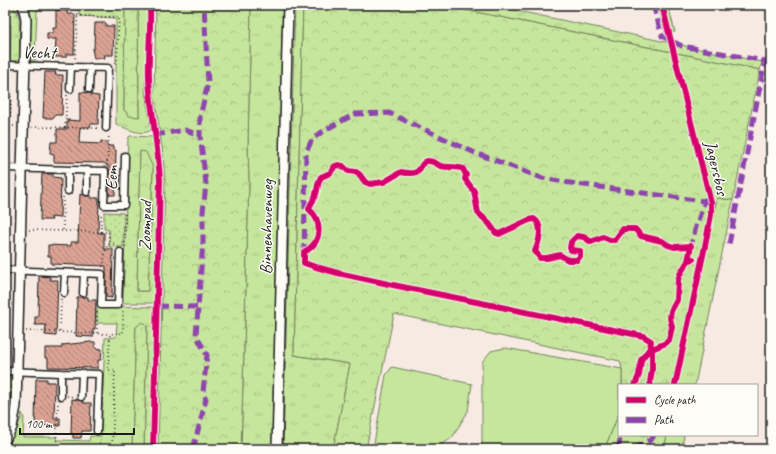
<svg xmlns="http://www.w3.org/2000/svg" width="776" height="454" font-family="Caveat,sans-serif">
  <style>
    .grass { fill: url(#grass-tufts); stroke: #72815c; fill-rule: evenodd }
    .forest { fill: url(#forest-crowns); stroke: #72815c }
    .park { fill: url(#park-dots); stroke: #72815c }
    .pitch { fill: #c7e69d; stroke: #72815c }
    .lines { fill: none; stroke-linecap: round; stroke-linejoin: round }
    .stream { stroke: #638d9d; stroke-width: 2.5 }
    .building { fill: url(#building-back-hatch); stroke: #1c1c1c }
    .street-casing { stroke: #1c1c1c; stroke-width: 9 }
    .secondary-casing { stroke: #1c1c1c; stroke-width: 12 }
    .path { stroke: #1c1c1c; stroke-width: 1.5; stroke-dasharray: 1 3; stroke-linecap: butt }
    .street { stroke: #fdfcf7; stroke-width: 6 }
    .secondary { stroke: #fdfcf7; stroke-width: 9 }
    .quiet { stroke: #8e44ad; stroke-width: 5; stroke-dasharray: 10 5; stroke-linecap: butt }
    .cycleway-casing { stroke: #fdfcf7; stroke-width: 8 }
    .cycleway { stroke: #d6006c; stroke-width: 6 }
    .labels { text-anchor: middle; stroke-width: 3; stroke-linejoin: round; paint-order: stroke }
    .street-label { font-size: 17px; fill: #1c1c1c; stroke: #fdfcf7 }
  </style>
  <defs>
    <pattern id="grass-tufts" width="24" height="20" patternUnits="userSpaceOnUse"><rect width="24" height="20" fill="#c7e69d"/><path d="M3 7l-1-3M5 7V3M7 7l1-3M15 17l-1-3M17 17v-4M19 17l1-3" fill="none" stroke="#aac587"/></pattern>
    <pattern id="forest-crowns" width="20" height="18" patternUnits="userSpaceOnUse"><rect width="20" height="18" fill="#c7e69d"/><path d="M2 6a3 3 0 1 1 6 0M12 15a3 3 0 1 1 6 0" fill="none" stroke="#aac587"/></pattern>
    <pattern id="park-dots" width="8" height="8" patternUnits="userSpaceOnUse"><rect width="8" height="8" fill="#c7e69d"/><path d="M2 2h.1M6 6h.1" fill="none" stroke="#aac587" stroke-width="1.8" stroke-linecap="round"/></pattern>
    <pattern id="building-back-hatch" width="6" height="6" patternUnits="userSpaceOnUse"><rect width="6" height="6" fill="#dba394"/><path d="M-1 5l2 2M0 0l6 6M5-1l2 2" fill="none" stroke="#b18478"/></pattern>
  </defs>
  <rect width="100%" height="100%" fill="#f6eae3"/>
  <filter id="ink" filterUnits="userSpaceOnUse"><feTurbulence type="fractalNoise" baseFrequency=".025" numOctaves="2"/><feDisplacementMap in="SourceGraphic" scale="8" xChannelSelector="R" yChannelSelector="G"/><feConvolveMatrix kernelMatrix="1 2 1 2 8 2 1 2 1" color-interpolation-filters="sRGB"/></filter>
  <g filter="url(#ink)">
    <path class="grass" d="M5,5h8l6,11 1,45h-10l1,-36 -6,-1z
      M27,5h98l-1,105 15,7 -1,-112h10l-3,85 6,40c-9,7 -26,-2 -35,-6v-106l-36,-2 -1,-6h-42l-2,51h-5v-47z
      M251,5h32l-11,444h-31l8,-266 -1,-37z
      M295,5h8l-9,350 56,9 -17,85h-50z
      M441,5h48l273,57 -2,8z
      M130,136l23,1 5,39 -3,127h-32l5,-165zM140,152l13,16 -5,123h-11z
      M717,198l16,2 -38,185h-17z
      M97,306l57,1 -3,142h-7l3,-124 -2,-2 -9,4 -4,122h-115l-8,-5 12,-25 1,-6 2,5 -1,19h33l1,3 32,1 1,-5h11l4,-98 11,-1 1,-14h-20z
      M5,378h7l-3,38 -4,13z
      M667,435h17l-2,14h-18z"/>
    <path class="forest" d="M125,5h13l1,112 -10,-1 -5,-6z
      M156,5h95l-3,141 1,37 -8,266h-83l7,-268 -2,-27 -9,-61z
      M303,5h138l319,65 -27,130 -16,-2 -39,187h-56v-16l-2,-8 -226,-47 -28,135h-33l17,-85 -56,-9z
      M658,5h10l7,27 -10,1z
      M140,151l6,1 7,16 -5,123h-11z
      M142,322l5,3 -3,124h-12l4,-122z
      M619,413v22h48l-3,14h-62l4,-4z"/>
    <path class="park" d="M104,212l20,1 -1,34h-14v-17l-5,-1z"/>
    <path class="pitch" d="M505,348l117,21v16h-3v28l-13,32 -4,4h-120v-87l9,-11z
      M392,367l80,17 -4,27 -16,27 -18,11h-61l13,-74z"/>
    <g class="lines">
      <path class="stream" d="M770,66h1"/>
    </g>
    <path class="building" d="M56,10l12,1 -1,3h8l-1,40h-8v3h-11l1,-18h-9v-6h6v-5h3z
      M95,23h11v3h8l-1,29h-9l1,3h-11l-2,-9h2z
      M45,72h11l-1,3h8l-1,40h-7l-1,3h-11z
      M80,92l8,1h4l-1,2 8,1 -1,28h-7l-1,3h-10l-1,16 22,1v-3l6,1v4h6v4h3l-1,45h-6v-29l-5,-3 -50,-1v-8l-4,-1 1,-11h6v-13h10v-9l13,1z
      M42,174h11v3l8,1 -1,40 -9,-1 1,3h-12z
      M80,194l7,2 4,-1v3h8l-1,35h6v16h9l-1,49 -6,-1v-31l-55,-2v-8h-3v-11l23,1v-4h7z
      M39,276l11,1v3h8l-2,56 -11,-1 1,-10h-11v-8h3z
      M77,297h11v3h8l-1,29h-2v8l-17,-1z
      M90,342h5v6l7,1 -1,11h-3v8l-50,-1v-9h-3v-10h17v-3z
      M36,379h11v3h8l-1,36h6v8l-25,-1z
      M72,399l11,2v2h8l-1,28h-8l-1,7h-8v-4h-2z"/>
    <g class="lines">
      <defs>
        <path id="street" d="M5,65l103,3 -2,60
          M6,87v-22
          M70,89l1,-22
          M89,89l1,-22
          M5,168l100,3 -1,34h20l1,-49
          M68,191v-21
          M87,192v-22
          M5,270l97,4 -1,31h17l2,-53
          M64,293l1,-20
          M83,293l1,-20
          M5,371l56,2
          M61,396v-23l38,1 -2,57
          M81,397l1,-24"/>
        <path id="secondary" d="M5,440l7,-13 4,-21 10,-387 -3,-14
          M277,449l11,-444"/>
      </defs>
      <use href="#street" class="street-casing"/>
      <use href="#secondary" class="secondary-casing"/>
      <path class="path" d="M72,5l6,3 -3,53
        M77,16l42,1 -2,45 -4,3
        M5,126h11
        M32,127l68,1
        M65,128l2,-34
        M9,161l2,-70
        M107,166l2,-32
        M5,190l3,8 -1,66
        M63,197v34
        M704,201l7,2
        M29,230l72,2v-20
        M101,232h8v12h6l2,3
        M125,247v-36
        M103,267l3,-19 3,-4
        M5,331v23
        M26,331l84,3
        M60,332l1,-34
        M97,333v-22
        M67,396l8,1
        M56,449l2,-48
        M99,449l1,-12
        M112,449l3,-79h-7l2,-36 13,-1v-24"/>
      <use href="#street" class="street"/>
      <use href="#secondary" class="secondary"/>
      <path class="quiet" d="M653,5l9,31 20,10 83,15 -36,183
        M150,10l16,-5
        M155,135l30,-5 15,5
        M690,249l7,-26 9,-25
        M304,254l2,-101 6,-14 13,-9 30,-16 34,-1 84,39 69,26 34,6 128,17
        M157,306l42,1
        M193,449l9,-34 4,-16 -3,-7 4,-37 -11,-20 7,-93v-30l3,-28 -6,-49v-18l8,-34 -4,-78
        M618,449l3,-14
        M634,449l18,-10 2,-4"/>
      <defs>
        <path id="cycleway" d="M150,5c1,25 -2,49 -1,74 2,34 9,67 11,101l-7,269
          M662,5l49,198v12l-6,31 -30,139
          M635,385l4,-10 2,-15 9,-12 1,-7 -8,-5 -250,-51 -55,-12 -22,-6 -12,-4v-11c18,-9 19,-30 5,-43 1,-5 4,-8 6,-12 3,-7 2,-14 6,-20l9,-4 5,-7 3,-1 5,1 5,5 8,1 4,3 5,7 5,2 14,-2 17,-10c24,5 16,-8 26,-11 7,-1 9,4 14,5 8,2 15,0 22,3l3,6 -1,4 9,12 4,22 10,9 8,11 3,1 30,-14 5,-1c10,6 5,23 1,32l5,7h7l13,-3 8,5h9l3,-4v-5l-9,-1 -1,-2 1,-6 6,-6 7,1 7,5 12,-5 7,3h5l8,-11h12l6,7 21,5 6,4 6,2 17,-1 -3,15
          M651,385l-1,-2 2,-14v-20l14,-6 3,-3 3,-13 -2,-9 1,-7 6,-11 1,-20 2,-6 8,-13 5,-2"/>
      </defs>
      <use href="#cycleway" class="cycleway-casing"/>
      <use href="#cycleway" class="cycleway"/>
    </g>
  </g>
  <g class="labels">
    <g class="street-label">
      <text transform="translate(39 52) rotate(1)" y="6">Vecht</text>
      <text transform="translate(717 168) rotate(77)" y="6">Jagersbos</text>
      <text transform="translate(111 178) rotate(-89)" y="6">Eem</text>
      <text transform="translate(145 226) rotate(-89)" y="6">Zoompad</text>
      <text transform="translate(266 227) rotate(-89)" y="6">Binnenhavenweg</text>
    </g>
  </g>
  <rect width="776" height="454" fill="none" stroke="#fdfcf7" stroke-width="20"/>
  <rect x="10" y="10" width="756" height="434" fill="none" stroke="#1c1c1c" stroke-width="1.5" filter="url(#ink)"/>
  <rect x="618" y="384" width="140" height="52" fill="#fdfcf7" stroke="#a3a29f"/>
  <rect x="626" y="397" width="20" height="6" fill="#d6006c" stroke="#a3a29f"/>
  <text x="654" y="404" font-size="12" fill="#1c1c1c">Cycle path</text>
  <rect x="626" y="417" width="20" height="6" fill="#8e44ad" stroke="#a3a29f"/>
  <text x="654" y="424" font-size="12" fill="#1c1c1c">Path</text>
  <path d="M20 428v6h114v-6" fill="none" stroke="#1c1c1c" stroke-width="2"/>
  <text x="26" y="428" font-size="12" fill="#1c1c1c" stroke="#fdfcf7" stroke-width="3" paint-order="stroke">100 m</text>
</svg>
